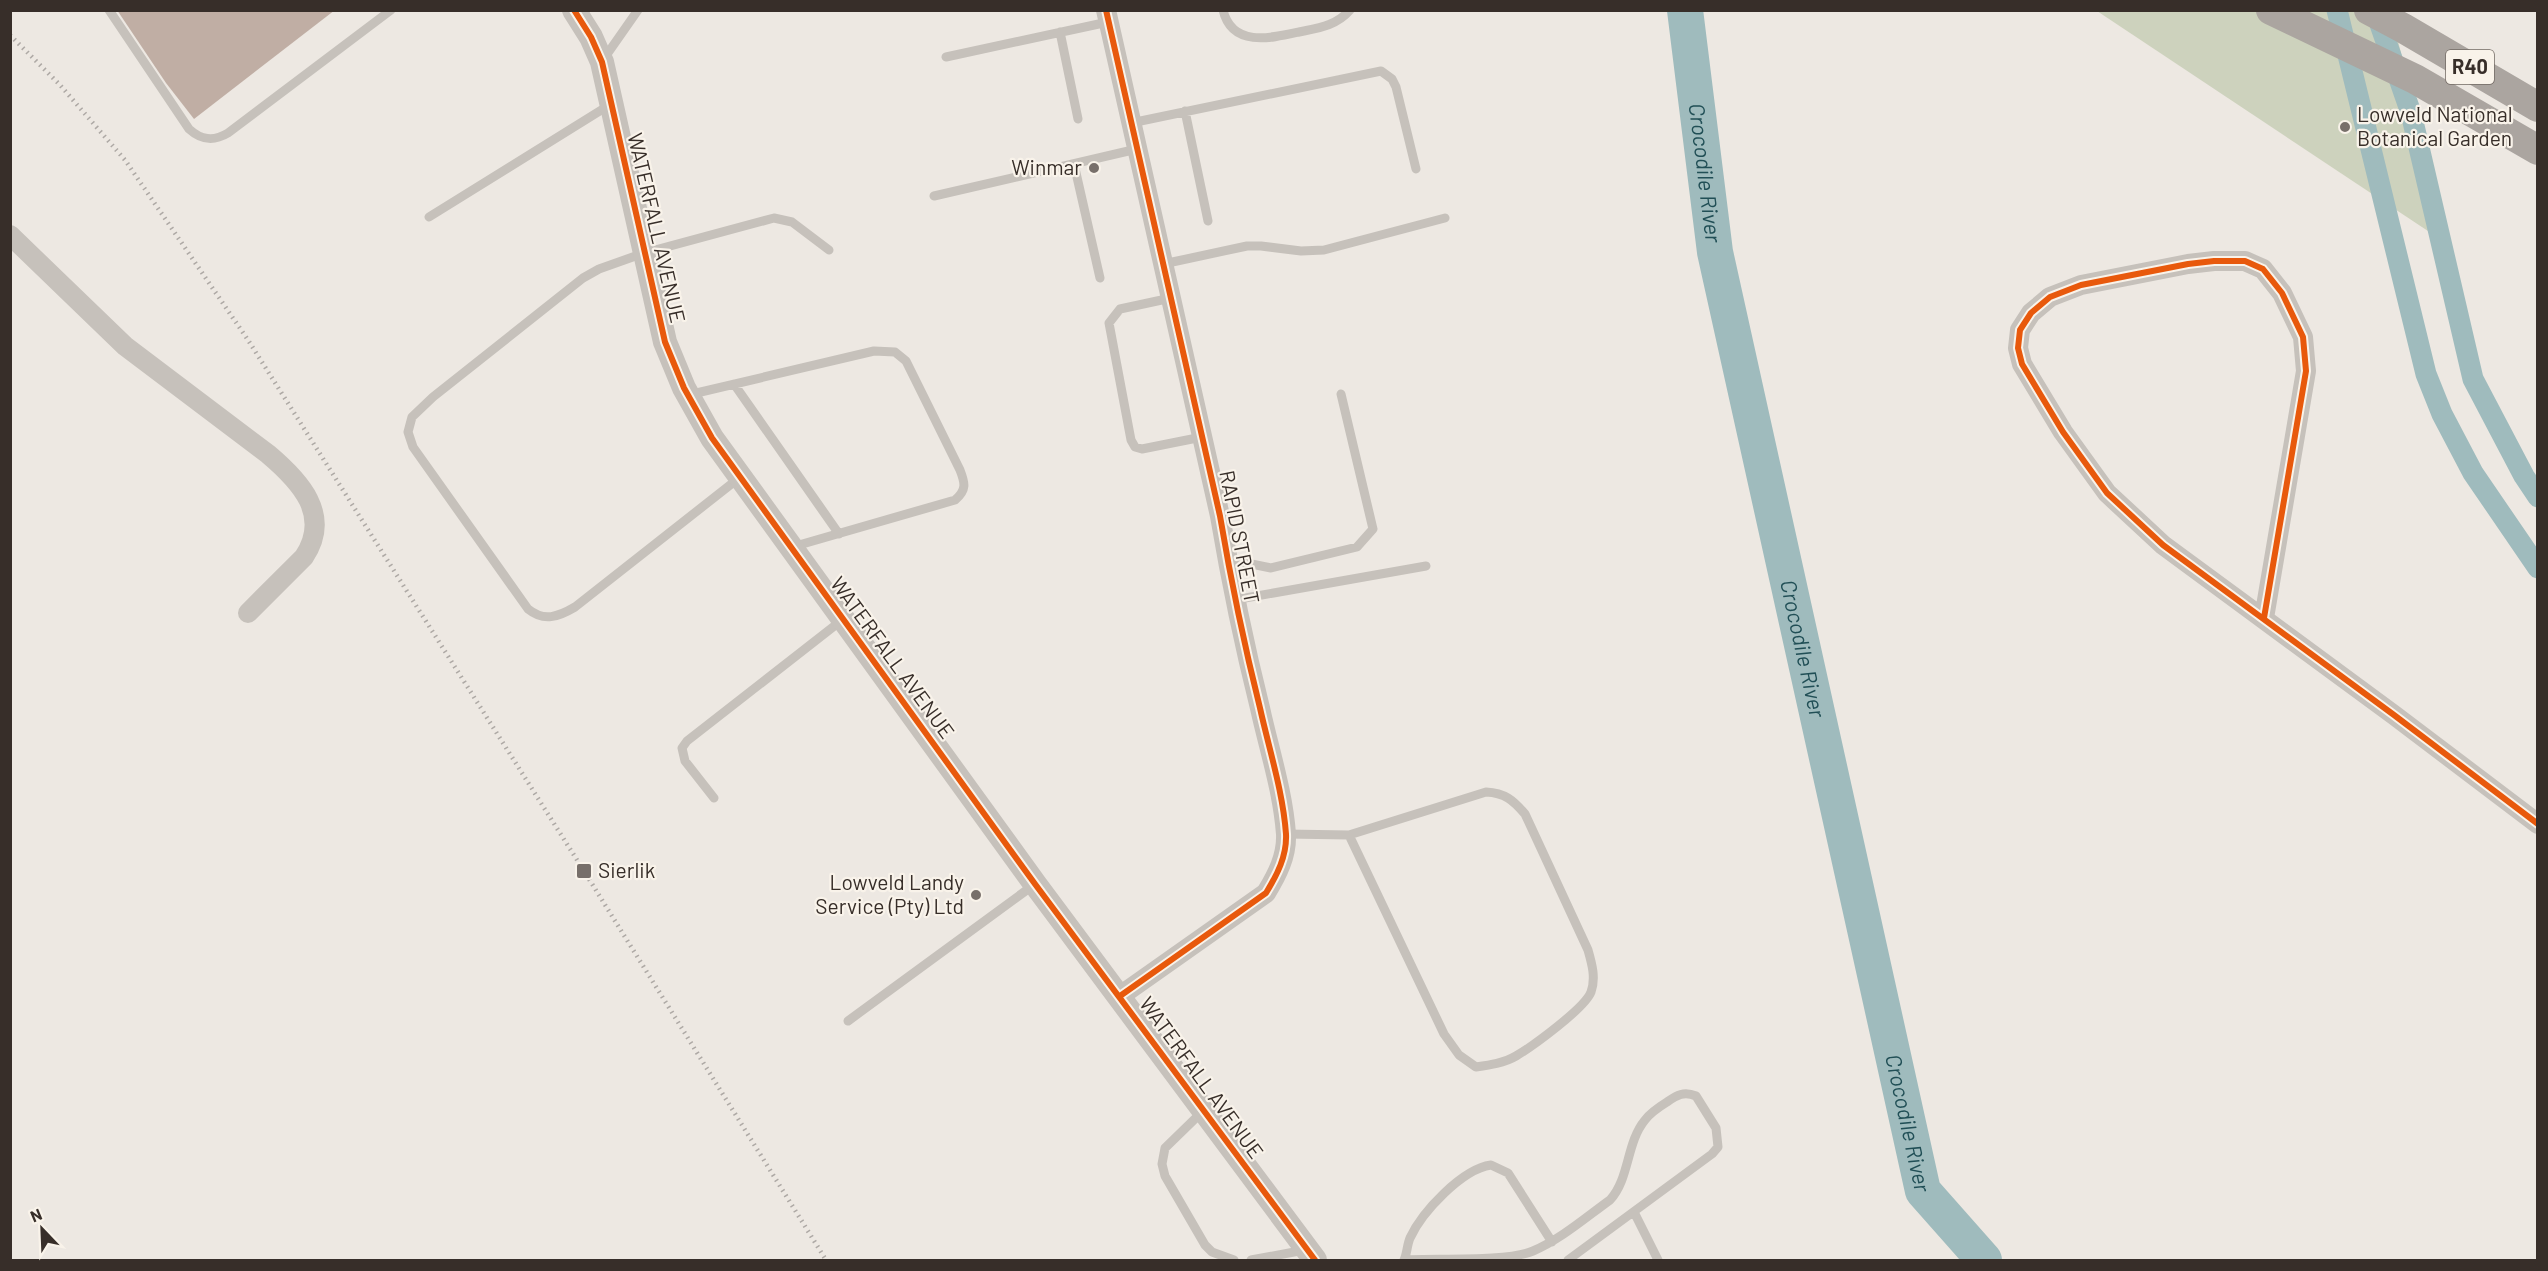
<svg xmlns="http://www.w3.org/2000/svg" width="2548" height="1271" font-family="Barlow,sans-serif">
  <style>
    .green { fill: #cdd2bd }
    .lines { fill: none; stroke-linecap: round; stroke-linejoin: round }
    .canal { stroke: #9fbbbd; stroke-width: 21 }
    .river { stroke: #9fbbbd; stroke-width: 36 }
    .building { fill: #c0aea4 }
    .service { stroke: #c6c1bb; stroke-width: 9 }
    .minor { stroke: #c6c1bb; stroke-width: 20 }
    .tertiary { stroke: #c6c1bb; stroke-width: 24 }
    .primary { stroke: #aba5a0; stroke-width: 30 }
    .rail { stroke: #aea9a5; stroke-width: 4.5; stroke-dasharray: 1.5 4.5; stroke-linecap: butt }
    .cycleway-casing { stroke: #f9f3ea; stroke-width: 10 }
    .cycleway { stroke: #e8590c; stroke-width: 6 }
    .poi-dot { fill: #776f6a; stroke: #f9f3ea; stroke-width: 2 }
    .labels { text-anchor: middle; stroke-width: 4.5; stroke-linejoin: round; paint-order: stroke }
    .shield { fill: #f9f3ea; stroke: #716963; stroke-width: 1.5 }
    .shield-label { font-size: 20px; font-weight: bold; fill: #372e29 }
    .poi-label { font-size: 21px; fill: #372e29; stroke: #f9f3ea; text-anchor: start }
    .street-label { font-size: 21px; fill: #372e29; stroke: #f9f3ea }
    .water-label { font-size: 22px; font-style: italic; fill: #214f56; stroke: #f9f3ea }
  </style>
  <rect width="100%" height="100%" fill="#ede8e2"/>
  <path class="green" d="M2097,11h294l55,232z"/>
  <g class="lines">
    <path class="canal" d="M2337,10l89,364 16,40 31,59 65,95
      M2375,10l36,103 62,266 51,97 14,21"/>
    <path class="river" id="s1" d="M1685,10l30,242 208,939 61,69"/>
  </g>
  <path class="building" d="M117,10h218l-141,109 -28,-36z"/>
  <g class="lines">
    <path class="service" d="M109,10l80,119c12,11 24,13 39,4l163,-123
      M1223,10c9,38 49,28 76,22 19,-4 37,-6 51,-22
      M1060,32l18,87
      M946,57l162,-35
      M603,60l35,-50
      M1185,111l23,110
      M1131,123l250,-52 11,8 4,8 20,82
      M1074,164l26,114
      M934,196l203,-47
      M429,217l182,-113
      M1163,264l84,-18h14l40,5 23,-1 121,-32
      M1171,298l-51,11 -11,14 22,117 4,7 7,2 60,-12
      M734,384l105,150
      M688,395l186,-44 21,1 11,9 54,109c5,13 7,20 -5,30l-163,47
      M739,478l-164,129c-17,10 -31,15 -47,2l-115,-162 -5,-15 4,-15 21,-20 150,-119 16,-9 45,-16 130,-35 18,4 37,28
      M1227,559l44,9 86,-21 16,-18 -32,-135
      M1234,600l192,-34
      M714,798l-29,-37 -3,-13 5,-7 155,-121
      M1286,834l63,1 137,-43c19,1 27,8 39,22l63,136c4,14 8,28 3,42 -6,16 -58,54 -75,64 -12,7 -26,9 -40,11l-17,-12 -15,-21 -95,-199
      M848,1021l187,-137
      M1203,1111l-38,37 -3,16 3,12 40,69 7,7 22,8
      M1634,1212l24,48
      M1251,1260l54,-10
      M1404,1260c3,-6 3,-15 6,-22 12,-26 52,-69 81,-73l17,8 44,69
      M1405,1260c31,-2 102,2 128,-9 28,-12 52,-33 77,-51 20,-22 16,-57 35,-80 5,-7 14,-13 22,-18 10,-7 17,-11 29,-6l20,32 2,19 -6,7 -144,106"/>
    <path class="minor" d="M1106,10l114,506c11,65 24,128 40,192 9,41 23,84 26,126 1,22 -9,41 -20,59l-146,103
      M10,235l115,111 143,108c32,27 64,61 36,103l-56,56
      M2264,618l42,-247 -3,-34 -21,-44 -19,-24 -18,-8h-31l-26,3 -107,21 -31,12 -19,16 -11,17 -2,18 4,16 41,68 44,61 56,52 231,170 144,109"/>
    <path class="tertiary" d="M574,10l17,27 11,25 63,280 19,46 28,50 323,446 280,376"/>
    <path class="primary" d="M2271,10l144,69 123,71
      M2369,10l34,18 135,79"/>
    <path class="rail" d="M10,35l50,50 65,75 123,180 336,531 242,389"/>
    <defs>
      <path id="cycleway" d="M574,10l17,27 11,25 63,280 19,46 28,50 323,446 280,376
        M1106,10l114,506c11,65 24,128 40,192 9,41 23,84 26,126 1,22 -9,41 -20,59l-146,103
        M2264,618l42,-247 -3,-34 -21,-44 -19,-24 -18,-8h-31l-26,3 -107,21 -31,12 -19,16 -11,17 -2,18 4,16 41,68 44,61 56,52 231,170 144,109"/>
    </defs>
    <use href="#cycleway" class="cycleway-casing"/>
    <use href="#cycleway" class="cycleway"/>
  </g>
  <g class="poi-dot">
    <circle cx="2345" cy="127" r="6"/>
    <circle cx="1094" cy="168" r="6"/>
    <rect x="576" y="863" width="16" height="16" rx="3"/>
    <circle cx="976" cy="895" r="6"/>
  </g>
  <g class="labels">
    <rect class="shield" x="2446" y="50" width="48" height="34" rx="4.5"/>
    <g class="shield-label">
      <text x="2470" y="74">R40</text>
    </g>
    <g class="poi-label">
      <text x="2357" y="122">Lowveld National<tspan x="2357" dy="24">Botanical Garden</tspan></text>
      <text x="1082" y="175" text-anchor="end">Winmar</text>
      <text x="598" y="878">Sierlik</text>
      <text x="964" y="890" text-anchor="end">Lowveld Landy<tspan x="964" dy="24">Service (Pty) Ltd</tspan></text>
    </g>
    <g class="street-label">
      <text transform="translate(656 228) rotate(77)" y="7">WATERFALL AVENUE</text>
      <text transform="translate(1239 537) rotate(79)" y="7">RAPID STREET</text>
      <text transform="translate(892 658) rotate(54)" y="7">WATERFALL AVENUE</text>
      <text transform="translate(1201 1078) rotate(54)" y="7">WATERFALL AVENUE</text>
    </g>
    <g class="water-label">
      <text dy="8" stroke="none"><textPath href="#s1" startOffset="164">Crocodile River</textPath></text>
      <text dy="8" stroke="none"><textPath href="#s1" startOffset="650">Crocodile River</textPath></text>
      <text dy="8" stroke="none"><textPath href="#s1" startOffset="1136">Crocodile River</textPath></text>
    </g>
  </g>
  <rect width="2548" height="1271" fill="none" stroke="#372e29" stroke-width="24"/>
  <g transform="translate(42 1229) rotate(337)" stroke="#f9f3ea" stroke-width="4.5" paint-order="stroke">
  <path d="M0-4.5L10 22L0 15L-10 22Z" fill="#372e29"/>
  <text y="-9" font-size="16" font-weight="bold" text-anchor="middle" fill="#372e29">N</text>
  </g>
</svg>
